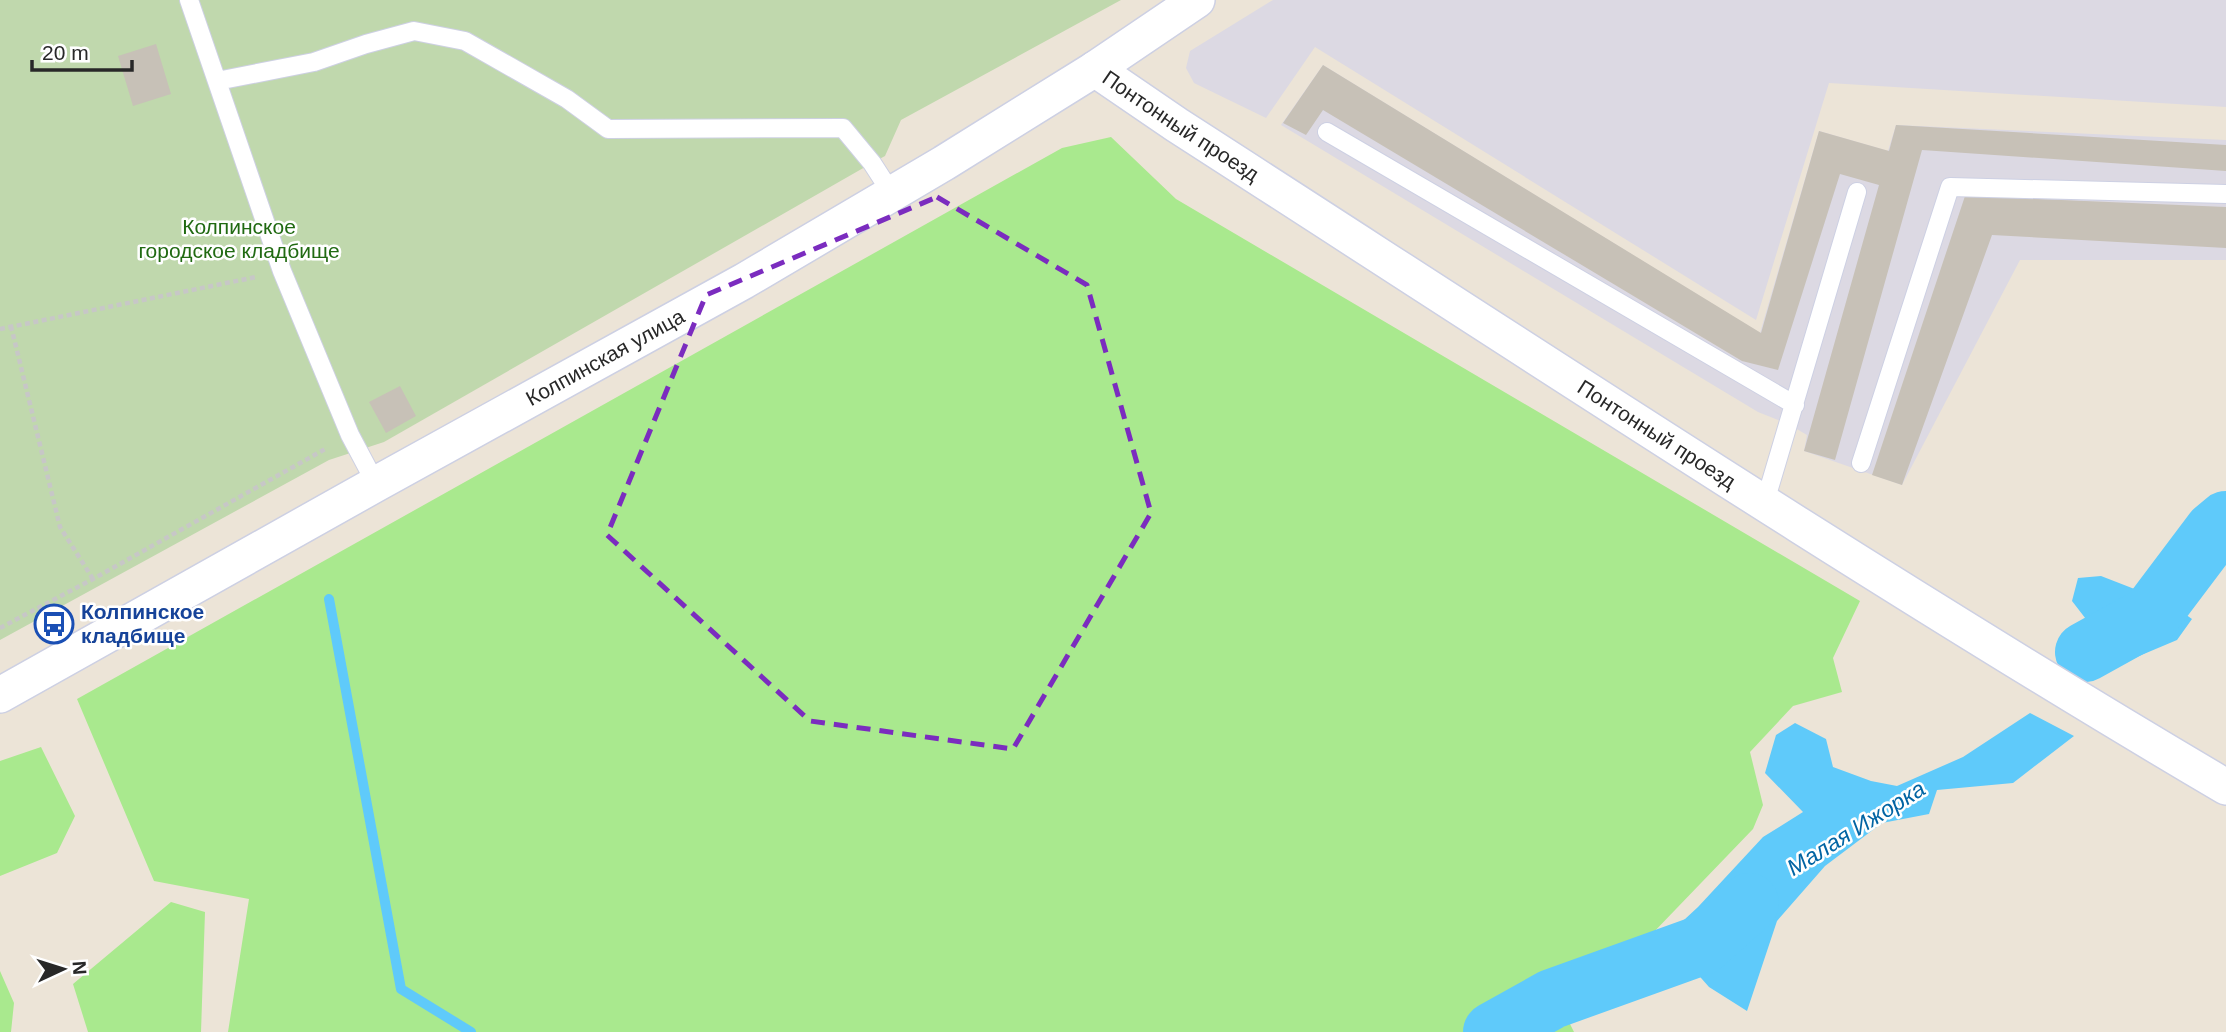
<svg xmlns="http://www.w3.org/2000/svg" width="2226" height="1032" font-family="Arial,sans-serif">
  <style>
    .industrial { fill: #dcd9e3 }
    .green { fill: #a9e98e }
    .cemetery { fill: #c0d8ad }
    .water { fill: #5fcafa }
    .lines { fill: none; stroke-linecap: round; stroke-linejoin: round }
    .stream { stroke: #5fcafa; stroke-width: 10 }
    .river { stroke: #5fcafa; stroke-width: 60 }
    .building { fill: #c7c1b7 }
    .lane-casing { stroke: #cdd0e3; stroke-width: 20 }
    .street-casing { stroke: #cdd0e3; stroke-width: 38 }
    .path { stroke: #c7c7c7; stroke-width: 4.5; stroke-dasharray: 5 3.5; stroke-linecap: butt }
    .lane { stroke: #fff; stroke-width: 18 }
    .street { stroke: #fff; stroke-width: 35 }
    .marked { fill: none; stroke: #7b2cbf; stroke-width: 5; stroke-dasharray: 14 9; stroke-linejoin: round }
    .labels { text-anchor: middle; stroke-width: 5; stroke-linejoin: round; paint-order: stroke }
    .street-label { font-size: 21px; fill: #282828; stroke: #fff }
    .park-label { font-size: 21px; fill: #216a12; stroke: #fff }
    .transit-label { font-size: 21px; font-weight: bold; fill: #164399; stroke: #fff; text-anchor: start }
    .water-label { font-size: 23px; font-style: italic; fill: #0164a3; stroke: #fff }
  </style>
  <rect width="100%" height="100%" fill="#ece4d7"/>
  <path class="industrial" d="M1273,0h953v107l-397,-24 -73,237 -441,-273 -49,71 -72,-35 -8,-15 4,-17z
    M1323,65l437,268 59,-202 69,20 8,-26 330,15v120h-206l-118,225 -98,-34 3,-16 -19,-11 -30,-12 -477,-287z"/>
  <path class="green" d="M1111,137l65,62 684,402 -27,57 9,34 -49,14 -43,46 13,53 -10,24 -103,107 -101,46 25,50h-1346l21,-133 -95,-18 -77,-182 985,-551z
    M41,747l34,69 -18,37 -57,23v-115z
    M171,902l34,10 -4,120h-113l-15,-48z
    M0,971l14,32 -3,29h-11z"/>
  <path class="cemetery" d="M0,0h1121l-220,120 -16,36 -13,7 -488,279 -55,18 -329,180z"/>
  <path class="water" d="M2101,576l67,26 24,17 -15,21 -45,19 -43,-36 -17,-22 6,-23z
    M2030,713l44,23 -61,47 -76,7 -8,24 -47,9 -57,43 -48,55 -30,90 -38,-24 -15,-17 -23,-38 27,-25 65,-70 40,-25 -38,-39 11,-38 19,-12 31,16 7,28 38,14 26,5 66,-29z"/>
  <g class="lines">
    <path class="stream" d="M329,599l72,390 70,43"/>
    <path class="river" d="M2085,652l65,-36 64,-85 12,-10
      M1493,1032l59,-33 150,-54 47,-42"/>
  </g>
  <path class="building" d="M156,44l15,50 -38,12 -15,-50z
    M1323,65l438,268 58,-202 70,20 7,-26 330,20v26l-304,-21 -87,310 -31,-9 75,-266 -39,-11 -62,196 -36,-9 -419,-251 -17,25 -23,-12z
    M1965,196l261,11v41l-234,-13 -90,250 -30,-10z
    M400,386l16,30 -30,17 -17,-31z"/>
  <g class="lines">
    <defs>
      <path id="lane" d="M189,0l93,271 68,164 26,49
        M217,81l97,-19 52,-18 48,-13 51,10 102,58 41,30 235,-1 29,35 20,31
        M1327,132l468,273
        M1861,463l89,-276 276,7
        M1765,502l92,-310"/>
      <g id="street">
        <path id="s1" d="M1095,69l82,56c348,224 693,452 1049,662"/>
        <path id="s2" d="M0,695l376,-211 368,-203 200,-118 151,-94 102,-69"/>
      </g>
    </defs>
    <use href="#lane" class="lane-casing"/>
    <use href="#street" class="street-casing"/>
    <path class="path" d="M11,326l49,201 33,52
      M0,329l256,-52
      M0,628l93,-49 234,-131"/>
    <use href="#lane" class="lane"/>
    <use href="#street" class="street"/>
  </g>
  <path class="marked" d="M937,197l150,88 64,228 -138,236 -203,-28 -203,-186 99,-240z"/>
  <defs>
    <symbol id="bus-ring" viewBox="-11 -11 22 22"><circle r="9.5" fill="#fff" stroke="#1a4fb4" stroke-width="1.5"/><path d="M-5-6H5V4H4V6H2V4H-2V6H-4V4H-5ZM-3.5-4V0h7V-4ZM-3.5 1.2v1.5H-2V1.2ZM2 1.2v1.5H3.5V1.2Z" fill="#1a4fb4"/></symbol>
  </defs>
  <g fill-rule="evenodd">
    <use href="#bus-ring" x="32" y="602" width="44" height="44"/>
  </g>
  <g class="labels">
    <g class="street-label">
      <text dy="7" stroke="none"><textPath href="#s1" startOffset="103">Понтонный проезд</textPath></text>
      <text dy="7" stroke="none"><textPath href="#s2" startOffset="693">Колпинская улица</textPath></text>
      <text dy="7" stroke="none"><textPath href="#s1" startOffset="670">Понтонный проезд</textPath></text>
    </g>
    <g class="park-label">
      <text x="239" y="234">Колпинское<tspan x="239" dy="24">городское кладбище</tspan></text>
    </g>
    <g class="transit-label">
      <text x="81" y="619">Колпинское<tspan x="81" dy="24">кладбище</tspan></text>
    </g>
    <g class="water-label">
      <text transform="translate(1856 828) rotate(-32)" y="8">Малая Ижорка</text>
    </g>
  </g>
  <g transform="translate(63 969) rotate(86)" stroke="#ffffff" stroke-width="5" paint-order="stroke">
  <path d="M0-5L12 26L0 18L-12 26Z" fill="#282828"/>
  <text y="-10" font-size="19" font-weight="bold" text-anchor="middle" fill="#282828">N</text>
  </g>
  <path d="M32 60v10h100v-10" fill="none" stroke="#282828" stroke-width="3.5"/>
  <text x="42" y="60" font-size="21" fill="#282828" stroke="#ffffff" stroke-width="5" paint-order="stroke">20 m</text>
</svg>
